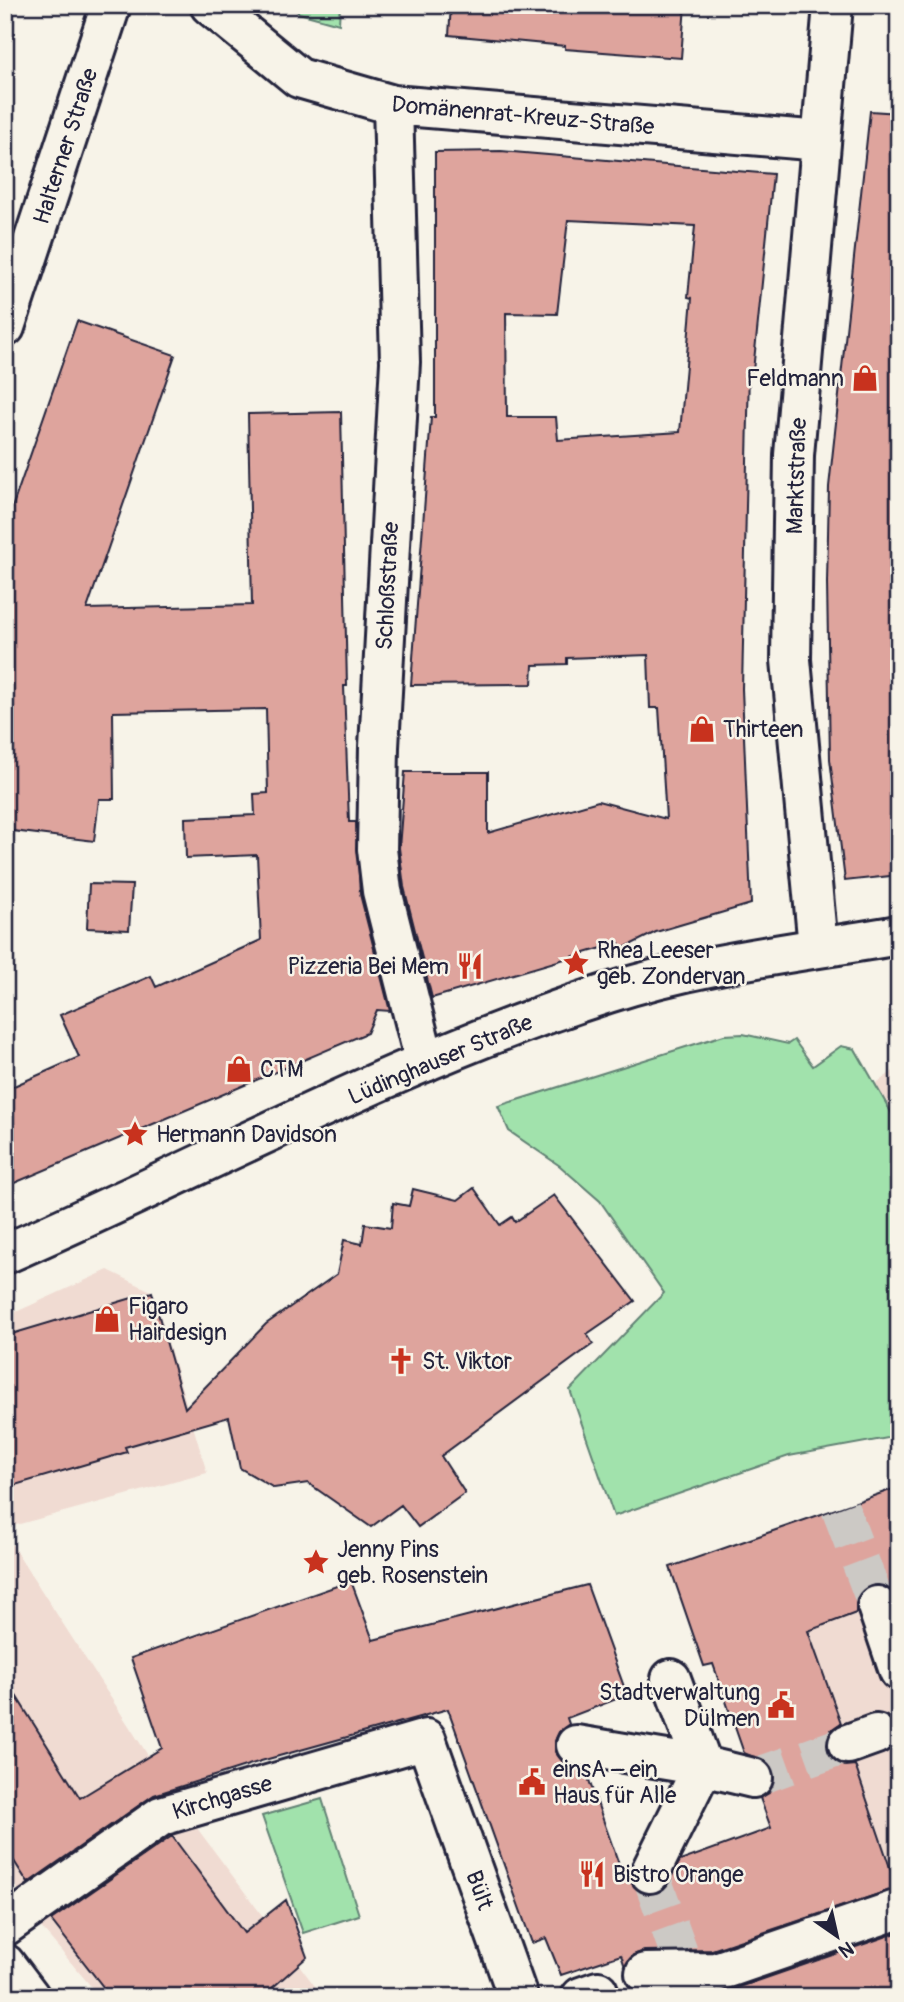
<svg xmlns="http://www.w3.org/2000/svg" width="904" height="2002" font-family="Pangolin,sans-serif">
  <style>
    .built { fill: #f0dbd2 }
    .green { fill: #a1e2ac; stroke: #628274; stroke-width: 2 }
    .building { fill: #dea49d; stroke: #22223b; stroke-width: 2; fill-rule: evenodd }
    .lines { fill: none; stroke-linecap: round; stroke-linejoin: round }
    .street-tunnel { stroke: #ccc9c5; stroke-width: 38; stroke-dasharray: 38 19; stroke-linecap: butt }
    .street-casing { stroke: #22223b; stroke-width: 44 }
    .secondary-casing { stroke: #22223b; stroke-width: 44 }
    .street { stroke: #f7f3e8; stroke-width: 38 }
    .secondary { stroke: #f7f3e8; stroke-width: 38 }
    .labels { text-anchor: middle; stroke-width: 5; stroke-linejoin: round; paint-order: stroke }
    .street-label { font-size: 23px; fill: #22223b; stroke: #f7f3e8 }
    .poi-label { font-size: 23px; fill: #22223b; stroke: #f7f3e8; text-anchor: start }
  </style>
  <rect width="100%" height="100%" fill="#f7f3e8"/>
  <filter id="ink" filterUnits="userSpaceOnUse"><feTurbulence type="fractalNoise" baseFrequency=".0143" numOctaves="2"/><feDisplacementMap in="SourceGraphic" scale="14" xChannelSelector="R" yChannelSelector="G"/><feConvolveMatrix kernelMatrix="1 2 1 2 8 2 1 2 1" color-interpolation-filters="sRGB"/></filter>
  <g filter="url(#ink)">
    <path class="built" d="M899,1067v66l-24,-49z
      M108,1270l45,22 54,181 -202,55v-211z
      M5,1534l177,274 141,189h-223l-60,-71 -35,-58z
      M899,1598v293l-91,-260z"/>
    <path class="green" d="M291,5h49l-1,19 -40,-11z
      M743,1034l45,10 6,-4 19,26 28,-20 14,3 36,63 8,21v303l-110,20 -175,60 -44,-126 94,-97 -64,-92 -40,-35 -51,-35 -11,-25 226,-71z
      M322,1799l37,116 -56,18 -41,-117z"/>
    <path class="building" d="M451,5h234l-4,53 -116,-9v-3l-116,-11z
      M870,111l29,2v762l-54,6 -15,-122 -3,-176 2,-96z
      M501,151l272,23 -20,197 -4,-1 -7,319 9,215 -95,28 -34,17 -3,-6 -187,55 -28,-111 -5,-39 6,-76h83v61l110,-32 68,18 -7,-111h-9l-2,-53 -81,3v6l-34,1 -1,19 -121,1 20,-268h4v-265zM568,220l127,6 -7,71 4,1 -12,134 -122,8 -2,-23h-49l-1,-104 51,1z
      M77,321l98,34 -88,254 165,-4 -4,-191 93,-2 6,274h-3l5,136h7l4,72 30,117 -13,-1 -10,23 -362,154v-97l74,-33 -19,-42 91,-39 5,11 105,-47 -4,-85 -71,3 -1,-40 70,-3 -1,-21 14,-1 -2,-84 -153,3 1,87h-15l-5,42 -89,-11v-302z
      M89,884l43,1 -3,45 -42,-2z
      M474,1188l26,37 12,-8 3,5 39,-27 81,106 -48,33 6,10 -152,112 24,37 -47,34 -17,-22 -30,22 -63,-44 -34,5 -34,-20 -11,-51 -104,30 2,5 -122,36v-152l147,-44 33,116 81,-84 71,-50 7,-34 18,4 3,-20 26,4 2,-25 16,3 4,-17 45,11z
      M899,1487v111l-17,-13 -13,1 -9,6 -4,9v12l-48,18 33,92 -10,7 -4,9v12l7,10 11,5 10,-1 42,123 -185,62 -68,1 -11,4 -8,12 -4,-12 -60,20 -15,-37 -14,5 -84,-234 -187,52 -107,34 -126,88 -23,-36v-169l75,120 82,-50 -31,-90 220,-77 22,59 214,-55 40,110 -60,23 2,6 -10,8 -4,9v11l8,10 22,7 40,112 5,-1 11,13 10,2 11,-3 18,-31 91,-33 -11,-30 9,-5 5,-11v-11l-6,-8 -24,-10 -31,-89 -9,2 -34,-99z
      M172,1836l72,97 42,-33 21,57 -45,40h-151l-60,-77z
      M899,1932v65h-263l-2,-5 11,3 78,-2z"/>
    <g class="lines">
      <path class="street-tunnel" d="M840,1508l37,98
        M753,1778l95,-34
        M650,1873l29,80"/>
      <defs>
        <path id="street" d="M210,5l89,73 94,27 428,36
          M393,105l7,257 -21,385 -2,102 5,42 43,171
          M818,947l-27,-287 3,-205 39,-450
          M877,1606l22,65
          M848,1744l28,-10
          M576,1745l127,21 50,12
          M650,1873l53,-107 -32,-87
          M5,1926l156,-110 265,-77 92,258
          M645,1973l71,-1 183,-63
          M581,1997l17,-6"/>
        <path id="secondary" d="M5,327l106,-322
          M5,1254c199,-87 397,-195 603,-261 95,-31 193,-41 291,-58
          M5,1964l25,33"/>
      </defs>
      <use href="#street" class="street-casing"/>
      <use href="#secondary" class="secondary-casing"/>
      <use href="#street" class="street"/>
      <use href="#secondary" class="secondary"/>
    </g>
  </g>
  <defs>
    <symbol id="shop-bare" viewBox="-9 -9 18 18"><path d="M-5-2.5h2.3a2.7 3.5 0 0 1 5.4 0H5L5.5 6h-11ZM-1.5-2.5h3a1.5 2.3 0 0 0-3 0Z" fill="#c8321e" stroke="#f7f3e8" stroke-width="2.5" paint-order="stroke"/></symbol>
    <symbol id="sight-bare" viewBox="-9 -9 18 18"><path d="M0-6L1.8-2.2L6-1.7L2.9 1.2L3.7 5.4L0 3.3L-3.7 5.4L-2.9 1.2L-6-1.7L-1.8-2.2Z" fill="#c8321e" stroke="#f7f3e8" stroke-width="2.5" paint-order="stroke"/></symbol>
    <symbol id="restaurant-bare" viewBox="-9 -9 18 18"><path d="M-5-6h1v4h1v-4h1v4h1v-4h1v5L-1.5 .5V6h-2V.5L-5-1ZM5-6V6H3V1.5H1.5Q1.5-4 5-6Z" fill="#c8321e" stroke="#f7f3e8" stroke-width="2.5" paint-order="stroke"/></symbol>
    <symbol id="church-bare" viewBox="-9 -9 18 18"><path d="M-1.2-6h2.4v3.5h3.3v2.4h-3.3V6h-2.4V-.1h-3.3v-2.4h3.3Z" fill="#c8321e" stroke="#f7f3e8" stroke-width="2.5" paint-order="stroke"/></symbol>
    <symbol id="civic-bare" viewBox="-9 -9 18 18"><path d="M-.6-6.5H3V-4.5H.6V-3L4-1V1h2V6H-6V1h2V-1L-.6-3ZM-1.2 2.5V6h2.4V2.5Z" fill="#c8321e" stroke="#f7f3e8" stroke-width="2.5" paint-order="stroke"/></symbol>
  </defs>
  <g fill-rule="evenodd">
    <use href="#shop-bare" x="846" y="359" width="38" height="38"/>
    <use href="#shop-bare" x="683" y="710" width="38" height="38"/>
    <use href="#sight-bare" x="557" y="944" width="38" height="38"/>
    <use href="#restaurant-bare" x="451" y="947" width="38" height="38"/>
    <use href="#shop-bare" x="220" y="1050" width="38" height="38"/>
    <use href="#sight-bare" x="116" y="1115" width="38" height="38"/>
    <use href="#shop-bare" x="88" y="1300" width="38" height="38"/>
    <use href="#church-bare" x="382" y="1342" width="38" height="38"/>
    <use href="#sight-bare" x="297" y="1543" width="38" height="38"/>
    <use href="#civic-bare" x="762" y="1686" width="38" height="38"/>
    <use href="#civic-bare" x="513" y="1763" width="38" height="38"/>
    <use href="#restaurant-bare" x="573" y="1855" width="38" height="38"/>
  </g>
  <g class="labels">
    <g class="street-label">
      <text transform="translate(523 115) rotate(5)" y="8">Domänenrat-Kreuz-Straße</text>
      <text transform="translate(65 146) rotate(-72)" y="8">Halterner Straße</text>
      <text transform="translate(796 476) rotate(-88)" y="8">Marktstraße</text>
      <text transform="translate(387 586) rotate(-87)" y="8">Schloßstraße</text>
      <text transform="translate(440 1059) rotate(-23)" y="8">Lüdinghauser Straße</text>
      <text transform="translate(222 1797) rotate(-17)" y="8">Kirchgasse</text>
      <text transform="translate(480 1890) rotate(70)" y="8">Bült</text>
    </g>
    <g class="poi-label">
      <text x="844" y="386" text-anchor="end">Feldmann</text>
      <text x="723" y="737">Thirteen</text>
      <text x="597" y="958">Rhea Leeser<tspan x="597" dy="26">geb. Zondervan</tspan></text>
      <text x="449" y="974" text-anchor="end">Pizzeria Bei Mem</text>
      <text x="260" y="1077">CTM</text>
      <text x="156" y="1142">Hermann Davidson</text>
      <text x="128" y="1314">Figaro<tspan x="128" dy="26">Hairdesign</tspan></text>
      <text x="422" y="1369">St. Viktor</text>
      <text x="337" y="1557">Jenny Pins<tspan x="337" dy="26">geb. Rosenstein</tspan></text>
      <text x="760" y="1700" text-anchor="end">Stadtverwaltung<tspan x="760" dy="26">Dülmen</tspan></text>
      <text x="553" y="1777">einsA – ein<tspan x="553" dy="26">Haus für Alle</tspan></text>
      <text x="613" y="1882">Bistro Orange</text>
    </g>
  </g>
  <rect width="904" height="2002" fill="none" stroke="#f7f3e8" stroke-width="28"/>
  <rect x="14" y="14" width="876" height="1974" fill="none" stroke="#22223b" stroke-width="2.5" filter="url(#ink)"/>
  <g transform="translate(837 1936) rotate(146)" stroke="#f7f3e8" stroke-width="5" paint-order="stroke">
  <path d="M0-5L12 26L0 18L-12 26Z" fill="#22223b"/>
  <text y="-10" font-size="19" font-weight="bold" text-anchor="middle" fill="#22223b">N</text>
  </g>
</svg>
